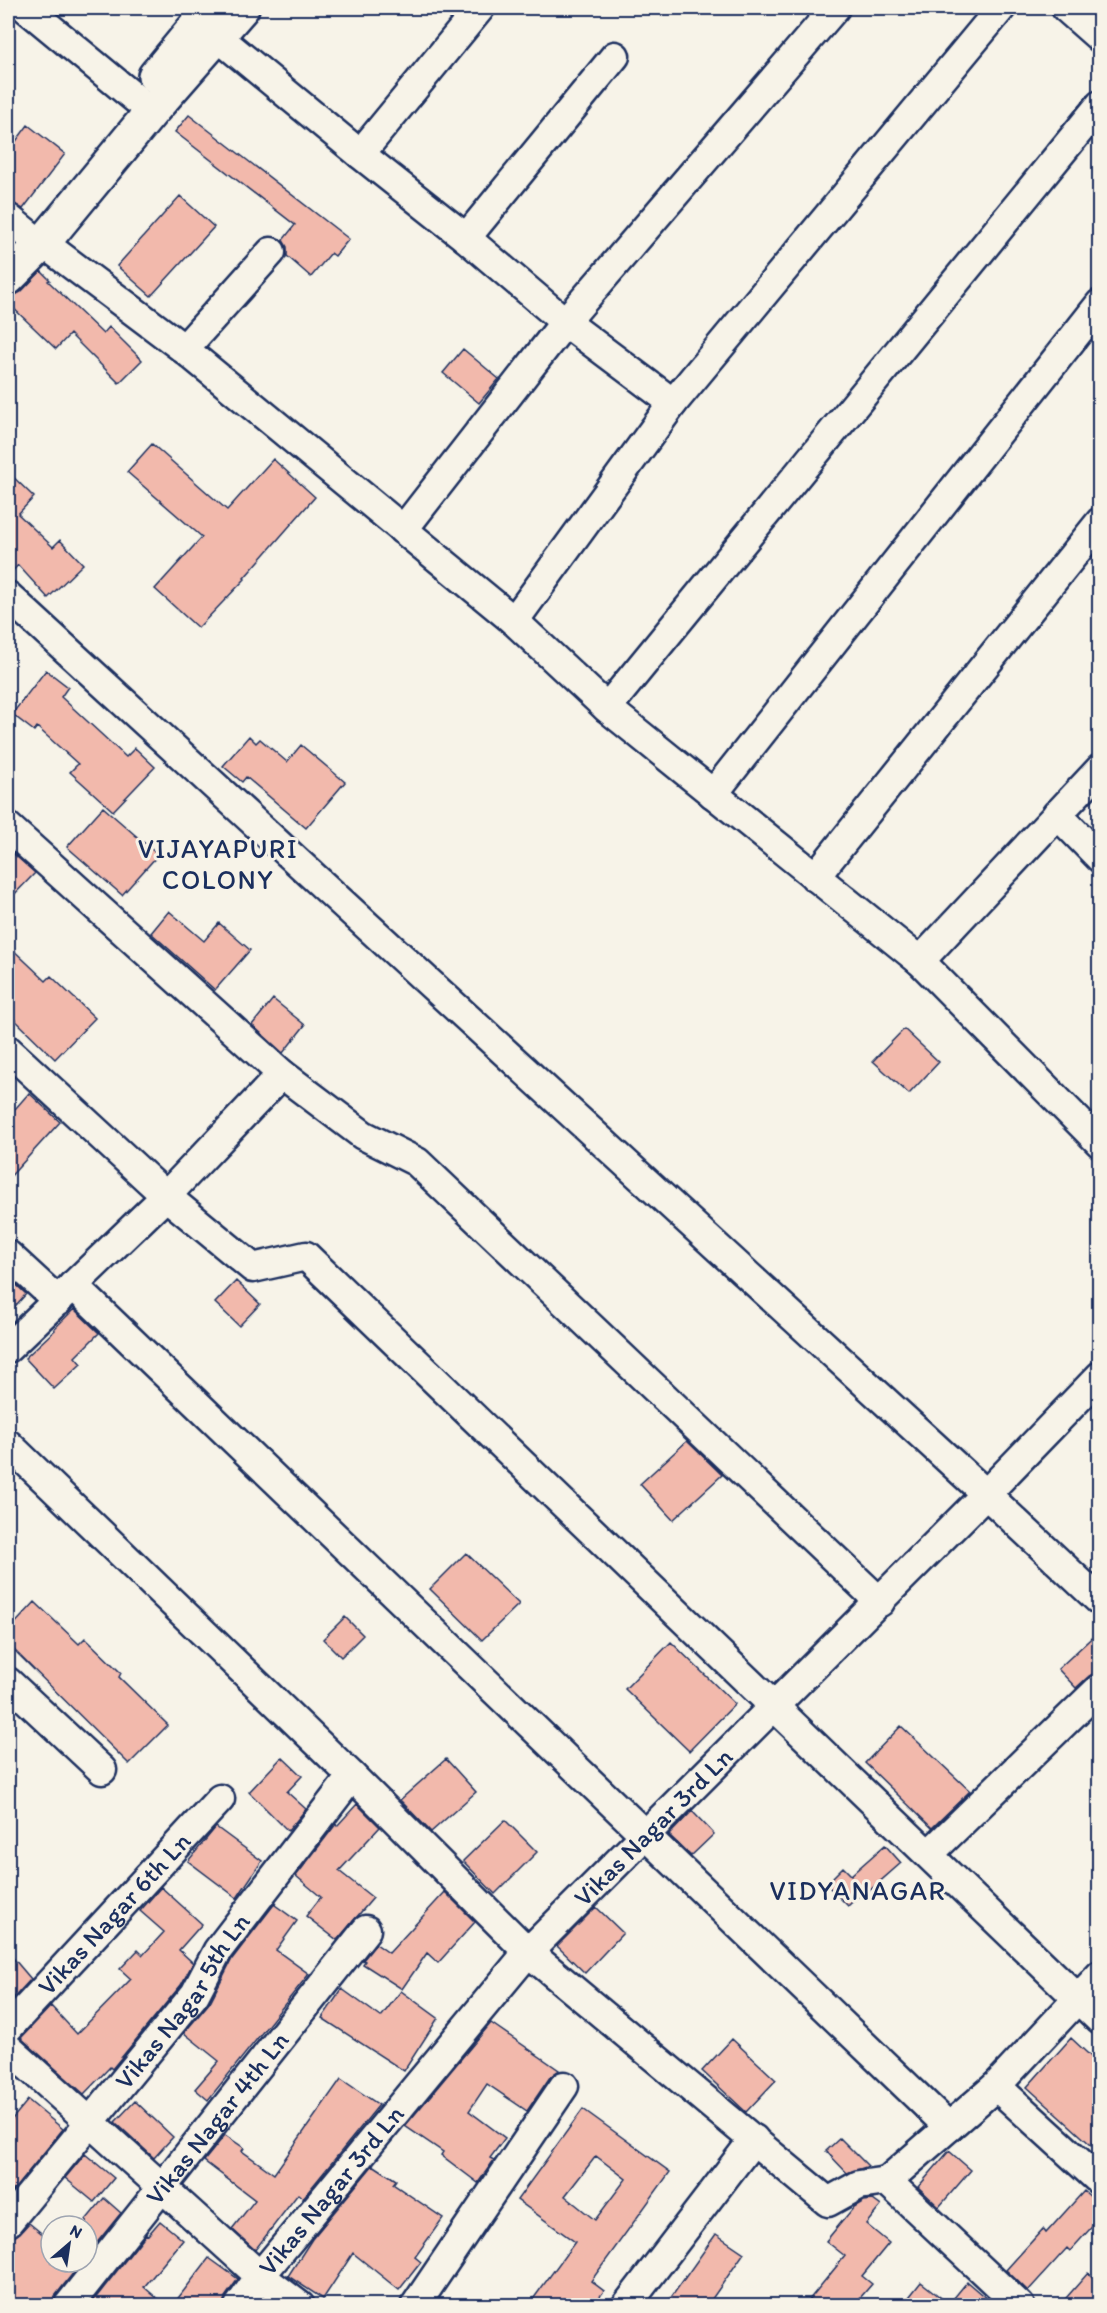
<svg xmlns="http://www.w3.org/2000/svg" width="1107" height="2313" font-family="Itim,sans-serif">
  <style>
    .building { fill: #f2b9ac; stroke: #1b2f5e; stroke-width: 1.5; fill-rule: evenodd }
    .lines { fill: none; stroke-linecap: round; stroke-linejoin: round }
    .minor-casing { stroke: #1b2f5e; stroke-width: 33 }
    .major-casing { stroke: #1b2f5e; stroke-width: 38 }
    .minor { stroke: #f7f3e8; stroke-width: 28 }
    .major { stroke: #f7f3e8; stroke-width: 33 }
    .labels { text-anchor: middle; stroke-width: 6; stroke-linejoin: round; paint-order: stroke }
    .street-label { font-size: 26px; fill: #1b2f5e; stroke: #f7f3e8 }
    .neighbourhood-label { font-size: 27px; letter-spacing: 1.5px; fill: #1b2f5e; stroke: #f7f3e8 }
  </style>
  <rect width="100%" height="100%" fill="#f7f3e8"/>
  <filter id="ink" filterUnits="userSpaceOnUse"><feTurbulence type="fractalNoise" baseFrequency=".0167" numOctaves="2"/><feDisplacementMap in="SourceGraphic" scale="12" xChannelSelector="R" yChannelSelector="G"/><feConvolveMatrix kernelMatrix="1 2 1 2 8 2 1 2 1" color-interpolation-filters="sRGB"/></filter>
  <g filter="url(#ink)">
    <path class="building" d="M189,115l160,124 -14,17 -4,-3 -20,24 -24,-21v-9l-4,-7 12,-15 -120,-93z
      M28,125l37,29 -42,55 -15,-8v-49z
      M180,196l34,31 -63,69 -34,-30z
      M41,271l9,9 -2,1 55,53 6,-7 33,33 -23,23 -49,-49 -14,15 -48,-46v-7h5l8,-4z
      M463,349l36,30 -20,24 -36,-30z
      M152,444l75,66 46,-51 42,38 -71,81 1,1 -47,49 -43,-39 47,-52 -75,-65z
      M8,472l26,25 -16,17 35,33 7,-7 23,24 -35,34 -30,-33 -10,11z
      M46,670l22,17 -7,10 65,60 9,-9 20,19 -42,44 -43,-39 8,-8 -41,-37 -3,4 -22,-17z
      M249,736l7,7 4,-4 27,23 14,-17 44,37 -39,46 -60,-51 -4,5 -19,-16z
      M103,807l55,48 -36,40 -55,-48z
      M8,849l27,24 -27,28z
      M169,911l35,30 15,-18 31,27 -35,40 -64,-57z
      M8,945l38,36 5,-5 44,42 -40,41 -47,-46z
      M273,999l32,26 -22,28 -31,-28z
      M904,1029l35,33 -30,32 -36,-33z
      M29,1093l31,29 -52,57v-62z
      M8,1277l18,17 -18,20z
      M236,1281l24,23 -21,22 -24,-23z
      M74,1309l25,24 -24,24 6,7 -27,25 -29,-31 30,-28 -1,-1z
      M687,1441l35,34 -49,45 -33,-36z
      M466,1553l53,51 -37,36 -52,-51z
      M35,1602l44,42 6,-6 36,35 -2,4 49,48 -39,39 -121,-120v-13z
      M345,1617l18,18 -22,22 -18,-18z
      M1100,1630v40l-11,6 -13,12 -18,-19z
      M671,1642l64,62 -46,47 -64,-62z
      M901,1726l69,65 -38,37 -67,-65z
      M282,1757l20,19 -15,16 19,17 -18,22 -39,-39z
      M446,1759l30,33 -45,40 -31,-32z
      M357,1804l23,23 -41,44 34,27 -36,42 -31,-24 15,-19 -25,-21 40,-52 1,2z
      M692,1811l22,23 -23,22 -22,-21z
      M505,1820l32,32 -42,42 -32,-33z
      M216,1827l46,34 -25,37 -49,-37z
      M885,1845l16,18 -32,28 -2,-3 -19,18 -22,-22 17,-17 8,8z
      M161,1887l41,37 -23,26 14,13 -12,22 -69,84 -2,-2 -26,27 -63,-56 30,-32 26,28 54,-55 -11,-10 18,-19 5,5 21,-23 -24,-21z
      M445,1892l30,30 -37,41 -11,-10 -25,36 -39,-25 2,-3 -2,-1 13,-16 13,9z
      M276,1902l-1,3 22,16 -21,29 33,24 -101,126 -13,-11 24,-28 -35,-28 26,-31 22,-43z
      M596,1907l27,26 -38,40 -28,-27z
      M8,1952l23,27 -23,25z
      M342,1989l39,28 20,-26 37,27 -34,53 -82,-53z
      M491,2023l68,47 -9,7 -23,34 -40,-27 -18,27 36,27 -15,20 4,2 -16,23 -37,-28 2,-3 -38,-26z
      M1071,2038l29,27v71l-9,9 -64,-58z
      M732,2039l44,41 -30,32 -44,-41z
      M341,2079l38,26 -76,93 -5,-4 -43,56 -23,-21 23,-29 -51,-39 21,-26 19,13 -2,3 32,23z
      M28,2100l35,29 -55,68v-73z
      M135,2101l38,36 -19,21 -39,-36z
      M583,2109l87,63 -79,109 13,10 -11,15h-65l47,-64 -58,-42zM596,2156l30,23 -31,41 -30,-24z
      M840,2138l28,28 -2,1 -19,6 -21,-22z
      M949,2151l22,19 -32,37 -21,-20z
      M85,2154l29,24 -20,24 -29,-24z
      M373,2165l23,15 -3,4 50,34 -28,39 6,5 -22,28 -46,-37 -30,46 -35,-23 24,-37z
      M1084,2191l16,14v13l-30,33 -3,-3 -39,43 -22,-21 37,-41 3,4z
      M104,2198l17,15 -34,42 -1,-35z
      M873,2200l8,6 -15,18 23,19 -27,33 10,8 -19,22h-49l41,-50 -19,-15 28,-34 10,-6z
      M160,2221l23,19 -39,47 22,19h-66l-6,-6 52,-66 2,1z
      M29,2223l22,18v21h31l-27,34 -3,10h-44v-68l6,-1 6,-4z
      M716,2234l28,19 -37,53h-42z
      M209,2258l29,21 -13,18 -2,9h-51z
      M1088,2273l12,11v22h-41z
      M921,2282l28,22 18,-22 28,24h-93z"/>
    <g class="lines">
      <defs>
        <g id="minor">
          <path d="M26,8l110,91"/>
          <path d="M1066,8l34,30"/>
          <path d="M218,37l142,117 106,84 99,84 108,81"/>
          <path d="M360,154l120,-146"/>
          <path d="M8,218l21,17"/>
          <path d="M466,238l149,-182"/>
          <path d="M43,243l141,106 330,272 93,87 313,253 180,182"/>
          <path d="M184,349l87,-97"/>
          <path d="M403,530l162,-208 270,-314"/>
          <path d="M8,596l978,898 114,107"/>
          <path d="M514,621l159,-218 328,-395"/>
          <path d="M607,708l493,-603"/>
          <path d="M713,794l387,-490"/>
          <path d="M1057,814l43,44"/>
          <path d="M8,827l274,247 81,61 54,27 463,440"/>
          <path d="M815,877l285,-355"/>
          <path d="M920,961l180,-192"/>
          <path d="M8,1050l158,146 87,72 53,-12 794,764"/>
          <path d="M8,1255l50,46"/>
          <path d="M73,1285l876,842"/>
          <path d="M8,1348l158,-152 116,-122"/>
          <path d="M8,1444l344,332 176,176 300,250 31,-17 28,-4 133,125"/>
          <path d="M8,1682l94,88"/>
          <path d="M929,1854l171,-166"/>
          <path id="s1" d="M8,2028l212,-229"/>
          <path d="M8,2048l252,228 40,30"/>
          <path d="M996,2086l104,95"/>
          <path d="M887,2181l109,-95 104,-111"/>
          <path id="s2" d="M8,2222l187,-228 23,-44 134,-174"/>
          <path id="s3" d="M68,2306l298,-376"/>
          <path id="s4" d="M239,2306l21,-30 268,-324 458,-458 114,-118"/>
          <path d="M415,2306l149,-220"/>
          <path d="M626,2306l128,-167"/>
        </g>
        <path id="major" d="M155,76l56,-68
          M8,278l35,-35 109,-132 90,-103"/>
      </defs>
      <use href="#minor" class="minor-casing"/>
      <use href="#major" class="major-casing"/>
      <use href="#minor" class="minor"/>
      <use href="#major" class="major"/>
    </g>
  </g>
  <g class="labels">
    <g class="street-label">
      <text dy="9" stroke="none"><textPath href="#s4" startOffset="634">Vikas Nagar 3rd Ln</textPath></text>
      <text dy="9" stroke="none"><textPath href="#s1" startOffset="156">Vikas Nagar 6th Ln</textPath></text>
      <text dy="9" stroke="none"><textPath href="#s2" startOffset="282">Vikas Nagar 5th Ln</textPath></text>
      <text dy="9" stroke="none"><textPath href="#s3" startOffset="240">Vikas Nagar 4th Ln</textPath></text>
      <text dy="9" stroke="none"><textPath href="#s4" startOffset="148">Vikas Nagar 3rd Ln</textPath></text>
    </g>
    <g class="neighbourhood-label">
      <text x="218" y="858">VIJAYAPURI<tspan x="218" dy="31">COLONY</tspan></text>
      <text x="858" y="1900">VIDYANAGAR</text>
    </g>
  </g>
  <rect width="1107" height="2313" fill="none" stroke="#f7f3e8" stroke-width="30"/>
  <rect x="15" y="15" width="1077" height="2283" fill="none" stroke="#1b2f5e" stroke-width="2" filter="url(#ink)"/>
  <g transform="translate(69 2244) rotate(29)"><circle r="28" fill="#f7f3e8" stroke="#9fa5b1" stroke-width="1.5"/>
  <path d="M0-4.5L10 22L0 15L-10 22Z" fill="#1b2f5e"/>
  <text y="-9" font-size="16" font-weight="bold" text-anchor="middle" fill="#1b2f5e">N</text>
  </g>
</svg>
